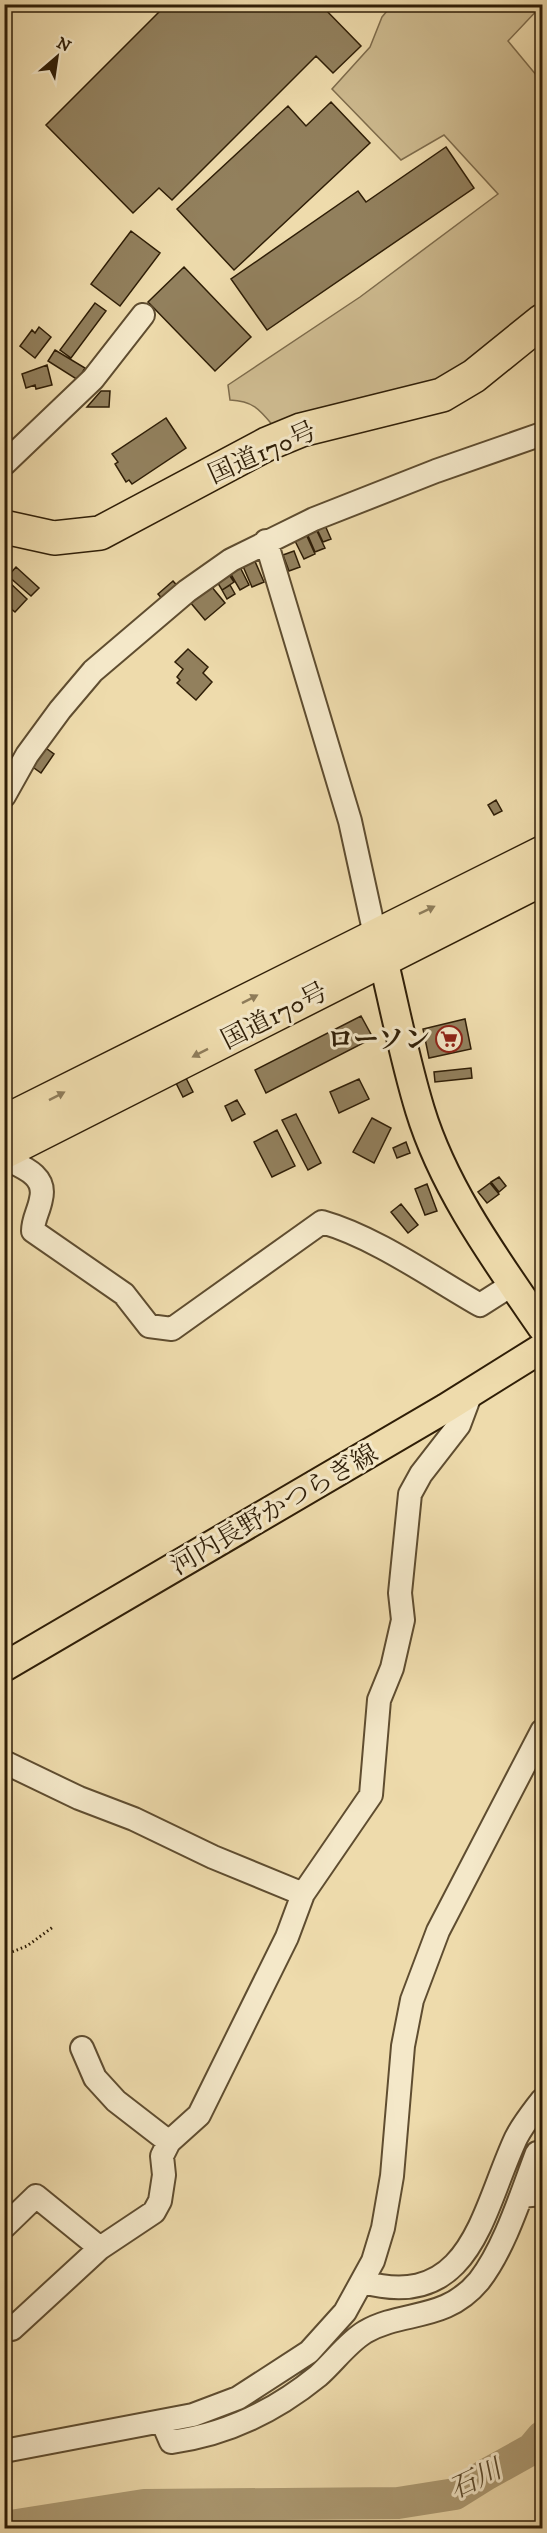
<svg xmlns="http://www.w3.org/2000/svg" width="547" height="2533" font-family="'IM FELL DW Pica','Noto Serif JP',serif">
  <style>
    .green { fill: #cebb90; stroke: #7e6c4c; stroke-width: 1.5 }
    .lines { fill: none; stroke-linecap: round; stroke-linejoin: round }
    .river { stroke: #ad9b74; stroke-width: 32 }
    .building { fill: #92805d; stroke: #2f1e07; stroke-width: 1.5 }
    .minor-casing { stroke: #5f4d30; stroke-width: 26 }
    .major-casing { stroke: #2f1e07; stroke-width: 32 }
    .highway-casing { stroke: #2f1e07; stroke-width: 36 }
    .path { stroke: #2f1e07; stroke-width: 3; stroke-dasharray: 1.5 3; stroke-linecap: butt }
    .minor { stroke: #f4e8c9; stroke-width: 22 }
    .major { stroke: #eedbac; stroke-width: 28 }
    .highway { stroke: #eedbac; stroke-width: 33 }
    .oneway { fill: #8e7c5a }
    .labels { text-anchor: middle; stroke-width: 6; stroke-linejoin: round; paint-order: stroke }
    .street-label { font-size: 26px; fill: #2f1e07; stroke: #f4e8c9 }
    .poi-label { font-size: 26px; font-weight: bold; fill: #2f1e07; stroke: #f4e8c9; text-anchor: end }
    .water-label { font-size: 27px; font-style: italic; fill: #5b4a2d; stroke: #f4e8c9 }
  </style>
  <rect width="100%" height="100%" fill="#eedbac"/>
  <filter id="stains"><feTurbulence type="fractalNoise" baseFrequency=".00333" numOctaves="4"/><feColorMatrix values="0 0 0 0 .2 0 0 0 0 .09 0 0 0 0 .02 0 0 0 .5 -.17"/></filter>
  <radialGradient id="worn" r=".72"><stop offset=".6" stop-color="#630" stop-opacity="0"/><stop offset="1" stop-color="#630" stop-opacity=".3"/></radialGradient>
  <path class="green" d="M392,5h150l-34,36 34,41v219l-83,69 -28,18 -156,40c-15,-18 -21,-27 -45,-28l-2,-15 132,-88 138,-103 -54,-59 -43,25 -69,-71 38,-42 12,-30z"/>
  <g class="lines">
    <path class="river" d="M4,2527l140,-22 254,-2 57,-9 32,-20 45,-25 10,-12"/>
  </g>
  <path class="building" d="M167,4h153l41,42 -28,27 -17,-17 -144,144 -13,-12 -26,25 -87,-88z
    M331,102l39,41 -136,127 -57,-61 111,-103 18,20z
    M446,147l28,41 -207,142 -36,-51 127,-88 8,11z
    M131,231l29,22 -40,53 -29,-22z
    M184,267l67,70 -36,34 -67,-69z
    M95,303l11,8 -35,47 -11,-8z
    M39,327l12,10 -16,21 -15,-12 12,-16 3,3z
    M55,350l30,18 -7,12 -30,-19z
    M47,365l5,20 -16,4 -1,-4 -9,3 -4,-14z
    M101,391h9l-1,16h-22z
    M166,418l20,30 -54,36 -3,-4 -3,2 -11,-18 3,-2 -6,-8z
    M324,523l7,16 -8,3 -7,-15z
    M315,527l10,21 -10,4 -9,-21z
    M305,532l10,22 -11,5 -11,-22z
    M294,551l6,16 -11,4 -6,-16z
    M254,559l10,23 -12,5 -10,-23z
    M239,565l10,20 -9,5 -11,-19z
    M16,567l23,21 -8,8 -23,-20z
    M228,573l6,9 -12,8 -6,-10z
    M173,581l8,9 -16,12 -7,-8z
    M9,582l18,17 -12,13 -11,-9v-16z
    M230,585l5,9 -8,5 -5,-9z
    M211,586l14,17 -20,17 -15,-18z
    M188,649l20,18 -5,6 9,9 -16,18 -19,-17 3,-3 -3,-3 6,-8 -8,-7z
    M43,746l11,8 -13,19 -11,-8z
    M496,800l6,11 -8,4 -6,-10z
    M361,1016l12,22 -107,55 -11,-23z
    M465,1019l6,30 -42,9 -6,-29z
    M471,1068l1,10 -37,4 -1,-10z
    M186,1078l7,14 -10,5 -7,-14z
    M359,1079l10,20 -30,14 -9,-21z
    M237,1100l8,14 -13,7 -7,-15z
    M296,1114l25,49 -13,7 -26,-50z
    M372,1118l19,10 -17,35 -21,-11z
    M277,1130l18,36 -23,11 -18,-35z
    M406,1142l4,11 -13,5 -4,-10z
    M499,1177l7,9 -7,6 -8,-10z
    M490,1183l9,11 -12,9 -9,-11z
    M427,1184l10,27 -12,4 -10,-26z
    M401,1204l17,21 -10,8 -17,-21z"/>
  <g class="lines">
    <defs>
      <path id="minor" d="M4,464l89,-85 50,-64
        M266,541l84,280 25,114
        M4,796l23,-41 33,-45 33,-39 94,-80 44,-31 83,-41 122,-48 106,-37
        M4,1158c18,9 43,17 37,41 -2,12 -8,20 -8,32l91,63 25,32 23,3 150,-107c53,15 109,55 158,83l33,-21
        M4,1762l75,36 55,21 79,38 90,37
        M82,2048l13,30 21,23 53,41
        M521,2196l21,-2
        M4,2227l32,-31 64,52
        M363,2282c108,30 119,-71 153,-144 7,-14 17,-26 26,-38
        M12,2329l88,-81 54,-36 6,-11 4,-26 -2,-19 7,-14 30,-27 88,-178 16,-43 68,-99 8,-95 13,-32 11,-48 -3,-27 10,-99 11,-20 38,-49 12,-32
        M162,2421l9,21c54,-7 104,-31 147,-66 16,-14 29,-33 47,-44 38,-22 80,-10 114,-51 26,-33 43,-89 58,-128
        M4,2451l189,-36 45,-17 71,-46 36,-40 28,-51 10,-33 9,-52 11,-130 9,-46 26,-69 104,-200"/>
      <path id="major" d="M376,940l7,19c12,50 22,102 37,151 24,79 76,150 122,217
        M4,1667l442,-259 96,-60"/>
      <path id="highway" d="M4,527l50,11 46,-5 167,-89 34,-14 141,-35 32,-19 68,-55
        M4,1122l538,-269
        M4,1152l538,-273"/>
    </defs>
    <use href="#minor" class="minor-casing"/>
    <use href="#major" class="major-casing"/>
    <use href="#highway" class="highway-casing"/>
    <path class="path" d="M4,1955l23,-9 26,-19"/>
    <use href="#minor" class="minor"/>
    <use href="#major" class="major"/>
    <use href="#highway" class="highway"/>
  </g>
  <defs><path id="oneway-solid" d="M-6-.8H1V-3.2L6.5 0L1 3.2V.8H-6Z" transform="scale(1.5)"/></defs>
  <g class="oneway">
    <use href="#oneway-solid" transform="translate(427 910) rotate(-26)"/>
    <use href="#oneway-solid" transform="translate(250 999) rotate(-27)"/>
    <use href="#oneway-solid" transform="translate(200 1053) rotate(153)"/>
    <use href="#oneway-solid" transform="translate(57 1096) rotate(-27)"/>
  </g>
  <defs>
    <symbol id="supermarket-ring" viewBox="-11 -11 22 22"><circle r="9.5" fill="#f4e8c9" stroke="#8f2418" stroke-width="1.5"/><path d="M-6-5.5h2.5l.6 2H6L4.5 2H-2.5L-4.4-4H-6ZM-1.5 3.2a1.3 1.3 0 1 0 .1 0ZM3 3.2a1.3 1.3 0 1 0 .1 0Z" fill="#8f2418"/></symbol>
  </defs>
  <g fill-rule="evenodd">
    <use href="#supermarket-ring" x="434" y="1024" width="30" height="30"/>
  </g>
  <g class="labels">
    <g class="street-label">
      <text transform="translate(262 452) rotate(-24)" y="9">国道170号</text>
      <text transform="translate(274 1015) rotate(-27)" y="9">国道170号</text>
      <text transform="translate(274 1509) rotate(-30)" y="9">河内長野かつらぎ線</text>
    </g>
    <g class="poi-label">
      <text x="430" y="1048">ローソン</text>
    </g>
    <g class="water-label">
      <text transform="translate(475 2479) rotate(-26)" y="9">石川</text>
    </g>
  </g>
  <rect width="547" height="2533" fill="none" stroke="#eedbac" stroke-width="24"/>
  <rect x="6" y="6" width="535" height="2521" fill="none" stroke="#2f1e07" stroke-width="3"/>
  <rect x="12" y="12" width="523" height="2509" fill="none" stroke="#2f1e07" stroke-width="1.5"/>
  <g transform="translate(57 57) rotate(29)" stroke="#f4e8c9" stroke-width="4.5" paint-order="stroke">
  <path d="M0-4.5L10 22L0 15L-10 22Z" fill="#2f1e07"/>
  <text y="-9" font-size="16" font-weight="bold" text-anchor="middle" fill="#2f1e07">N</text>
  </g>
  <rect width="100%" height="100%" filter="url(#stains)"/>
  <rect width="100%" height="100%" fill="url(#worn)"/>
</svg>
